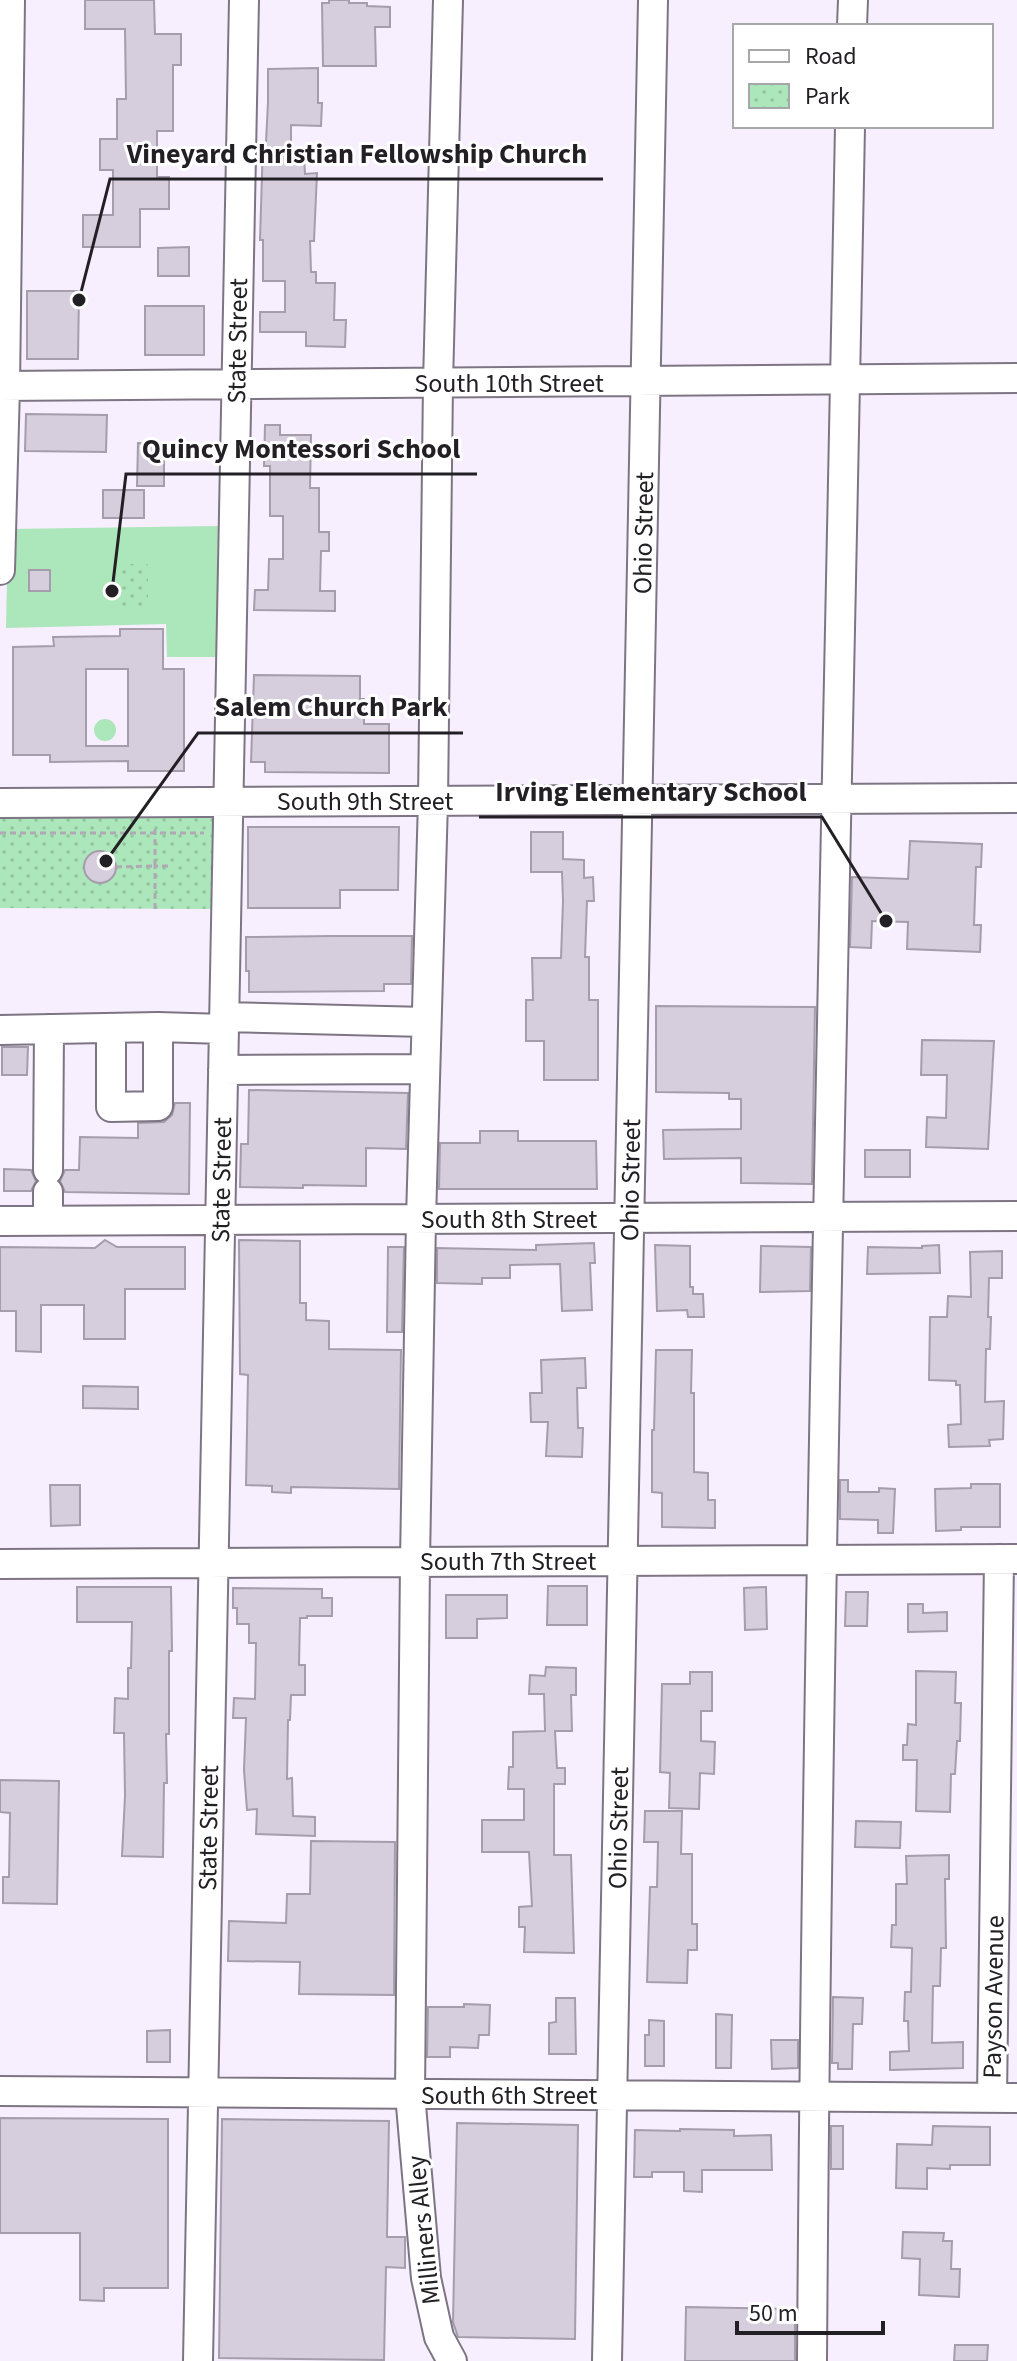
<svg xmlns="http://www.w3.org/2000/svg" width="1017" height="2361" font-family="'Source Sans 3',sans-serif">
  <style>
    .green { fill: #ace6bb }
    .park { fill: url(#park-dots) }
    .building { fill: #d6cedc; stroke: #a59dab; stroke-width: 2; fill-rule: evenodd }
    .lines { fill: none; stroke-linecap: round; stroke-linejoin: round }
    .minor-casing { stroke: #7d7583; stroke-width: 32 }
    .path { stroke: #b0a9b4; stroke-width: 3; stroke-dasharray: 6 4; stroke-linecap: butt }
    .minor { stroke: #fff; stroke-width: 28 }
    .labels { text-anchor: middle; stroke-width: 6; stroke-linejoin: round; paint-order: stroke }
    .street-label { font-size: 26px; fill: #232025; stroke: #fff }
    .leader { fill: none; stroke: #232025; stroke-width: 3 }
    .callout-dot { fill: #232025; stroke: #fff; stroke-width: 3 }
    .callout-label { font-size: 28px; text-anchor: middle; font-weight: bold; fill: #232025; stroke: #fff; stroke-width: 6; stroke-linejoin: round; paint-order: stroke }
  </style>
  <defs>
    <pattern id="park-dots" width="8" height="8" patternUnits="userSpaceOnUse" patternTransform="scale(2)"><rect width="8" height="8" fill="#ace6bb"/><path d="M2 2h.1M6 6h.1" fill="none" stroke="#94c5a1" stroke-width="1.8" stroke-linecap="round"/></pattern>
  </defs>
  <rect width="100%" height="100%" fill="#f8effe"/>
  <path class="green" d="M218,526l-2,131h-49l-1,-33 -160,4 2,-99z
    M94 730a11 11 0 1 1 22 0a11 11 0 1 1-22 0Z"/>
  <path class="park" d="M121,564h27v42h-27z
    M0,813l213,1 -1,95 -212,-1z"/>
  <path class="building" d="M85,0h69l1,34h26v31h-8v66h-16v46h12v32h-29v38h-57v-32h30v-45h-13v-31h17v-40h9l-1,-70h-40z
    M329,0h20v3h18v3l23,1v20h-15l1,39h-53l-1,-63h7z
    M318,68v35h4l-1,23 -30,-1v30h13l1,19 12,-1 -3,68h-4l1,31h5v11h19l-1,37h12l-1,27 -39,-1v-14h-46v-20h25v-31h-22v-41h-3l3,-98h3l2,-40v-33z
    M189,247v29h-31v-28z
    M27,291h52l-1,68h-51z
    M145,306h59v49h-59z
    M26,414l81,1 -1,37 -81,-1z
    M265,425h15v10h31l-1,53h9v44h10v19h-8l-1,40h15v20l-81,-1 1,-20h13l1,-31h14v-43h-13v-50h-6z
    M138,443l26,1v42h-27z
    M103,490h41v28h-41z
    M29,570h21v21h-21z
    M120,629h43v40h21v102h-56v-10l-78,1v-7h-37v-108l41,-1 -1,-9 67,-1zM86,669h42v77h-42z
    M254,675l106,1v23h4v25h25v49l-124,-1v-10h-14z
    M248,827h151l-1,63h-58v18h-92z
    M531,832h32v27l21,1v18l9,-1 1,24h-7l-2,56h4v43h9v80h-54v-39h-18v-41h7l-1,-42h29l2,-57 -1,-29h-31z
    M910,841l72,3 -1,23h-5l-2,58h7l-1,27 -73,-3 1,-27 -36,-1 -1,27 -21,-1 2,-70 56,2z
    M84 867a16 16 0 1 1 32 0a16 16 0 1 1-32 0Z
    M332,936h80l-1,48h-27v7l-135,1v-21h-3v-34z
    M656,1006l159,1 -3,177 -71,-1v-25l-77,1 -1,-29 78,-1v-30h-12v-6l-73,-1z
    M922,1040l72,1 -6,108 -62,-2 1,-30 19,1 1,-43h-26z
    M2,1047h26l-1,28h-25z
    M249,1090l159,3 -2,56 -40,-1v38l-63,-1v3l-63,-1 1,-43h7z
    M175,1103h15l-1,91 -124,-2 -5,-11 5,-11h14l1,-33 58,1v-15l26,-1 8,-7z
    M480,1131h38v10h78l1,48h-158l1,-46h40z
    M865,1150h45v27h-45z
    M4,1169l27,1 5,11 -5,10h-27z
    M105,1240l12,7h68v42h-60v50h-41v-34h-43v47l-25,-1v-40h-16v-64l95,1z
    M239,1240l61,1v62h6v17l23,1v28l72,1 -2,139 -108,-2v6l-19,-1v-6l-26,-1 2,-110 -8,-1z
    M594,1243l1,20h-5l2,47 -30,1 -2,-47 -50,1v13h-28v6l-45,-1v-35l99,2v-5z
    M655,1245l35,1v41h3v7h10l1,23h-16l-1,-7 -30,1z
    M939,1245l1,28 -73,1 1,-27 54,1v-2z
    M761,1246l50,1 -1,44 -50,1z
    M388,1247h16l-2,85h-15z
    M1002,1251v27h-13l-1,39h3l-1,32h-4l-1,53 19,-1 -1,38 -14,1 1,6 -41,1 -1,-22 13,-1 -1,-39h-4v-4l-27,-1 1,-63h17l1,-21 23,1 -1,-45z
    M656,1350h36l-1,43h3v79l14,1v27h7v28l-53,-1v-34l-10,-1v-62h2z
    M585,1358l1,30h-9l1,40h5l-1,29 -36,-1 2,-34h-17l-1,-29h12l-1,-33z
    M83,1386l55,1v22l-55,-1z
    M840,1480h8v12h31v-4l16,1 -2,44h-15v-13l-38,-1z
    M971,1484h29v43h-39v3l-25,1 -1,-42 36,-1z
    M50,1485h30v40l-29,1z
    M548,1586h39v39h-40z
    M77,1587h94l1,64h-3v83h-3l1,49h-3l-1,74 -41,-1 3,-60 -1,-63h-10l1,-35 13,1v-31h3l1,-46h-55z
    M766,1587l1,42 -22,1 -1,-42z
    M233,1588l89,1v9h10v18h-25v2h-7l-1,47h6v30h-14l-1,25h-2l-1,59 5,-1 1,38 22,1v19l-59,-2 1,-25 -10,1 -3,-40 2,-52h-13l1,-20 21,1 1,-56h-7v-19h-12v-16h-4z
    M846,1592h22l-1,34h-22z
    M446,1595h61v23l-30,1v19h-31z
    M908,1604h15v9l24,-1v19l-39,1z
    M546,1667l30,1v27h-5l1,36h-17l2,37h8v16h-11v71h17l3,98 -50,-1 1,-25h-6v-20l13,-1 -3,-54h-47v-32h42v-31h-16l1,-22h4v-35l32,-1 -1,-37h-15l1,-19 15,1z
    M916,1671l40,1 -1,31h6l-1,38h-3l-2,33h-4l-1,38 -34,-1 1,-51h-14v-15h4l1,-21 8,1z
    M690,1672h22v39h-11v30l14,1 -1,32 -14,-1 -1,36 -30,-1 1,-35 -10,-1 2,-88h28z
    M0,1780l59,1 -2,123 -54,-1v-26h6l1,-64 -10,-1z
    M645,1811h37l-1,43h11v70h5v26h-9l-1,33 -40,-1 3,-95h7l1,-45h-14z
    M856,1821l45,1 -1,26 -45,-1z
    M311,1841l84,1 -1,153 -95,-1 1,-32 -72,-1 1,-40 57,2 1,-29h23z
    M949,1855v24h-4l1,69h-5l-1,38h-7l-1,57 31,-1v26l-73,2v-18l19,-1 -1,-30h-4l1,-29h6l1,-44 -21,-1 1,-22h4v-41h11l-1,-28z
    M833,1997l30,1 -1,26h-9l-1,45h-14v-6h-6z
    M556,1998h19l1,56h-27v-31l7,-1z
    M464,2004l26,1 -1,30h-10l-1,13 -28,-1v10h-23l1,-50h36z
    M716,2014l16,1 -1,53h-15z
    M649,2020l15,1v45h-19v-31h4z
    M170,2030v32h-23v-31z
    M771,2040h27v28l-26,1z
    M0,2118l168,1v169h-64v13l-24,-1v-67h-80z
    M222,2119l167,2 -2,116h18v31l-19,-1 -2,93 -165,-2z
    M457,2123l121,2 -3,214 -117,-2 -5,-15z
    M831,2126h12v43h-12z
    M933,2126l57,1v38h-40v4l-23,-1v21l-31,-1 1,-44 35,1z
    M680,2129l54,1v6l37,-1 1,35h-70v22l-18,-1v-19h-32v5h-18l1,-47 45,1z
    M903,2232l41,1 -1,8h9l-1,28h9l-1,28 -40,-2 1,-36 -18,-1z
    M686,2307l109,2v52h-110z
    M955,2345h33l-1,16h-33z"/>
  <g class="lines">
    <defs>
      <path id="minor" d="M448,0l-10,383 -5,418 -12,418 -6,342 -5,533 16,184 13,59 13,24
        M852,26l1,-26
        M0,386l1017,-8
        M0,570l5,-184 5,-386
        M0,803l1017,-5
        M224,1017l202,5
        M111,1028v79l47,-1v-79
        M0,1030l158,-3 66,2
        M223,1070l202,-1
        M48,1170l1,-141
        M48,1192v29
        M0,1221l1017,-5
        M0,1564l1017,-5
        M0,2091l1017,7
        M992,2098l7,-539
        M198,2361l46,-2361
        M607,2361l46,-2361
        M812,2361c5,-745 24,-1490 38,-2235"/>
    </defs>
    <use href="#minor" class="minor-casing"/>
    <path class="path" d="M0,833h204
      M116,867l39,-1v-40
      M155,909v-43h15"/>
    <use href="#minor" class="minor"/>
  </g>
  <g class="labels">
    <g class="street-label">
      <text transform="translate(237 341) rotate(-89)" y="9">State Street</text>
      <text x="509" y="392">South 10th Street</text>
      <text transform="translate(643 533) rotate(-89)" y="9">Ohio Street</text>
      <text x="365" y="810">South 9th Street</text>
      <text transform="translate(221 1180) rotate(-89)" y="9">State Street</text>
      <text transform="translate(630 1180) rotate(-89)" y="9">Ohio Street</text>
      <text x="509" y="1228">South 8th Street</text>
      <text x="508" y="1570">South 7th Street</text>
      <text transform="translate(208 1828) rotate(-89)" y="9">State Street</text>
      <text transform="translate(618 1828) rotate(-89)" y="9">Ohio Street</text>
      <text transform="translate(993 1997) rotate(-89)" y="9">Payson Avenue</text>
      <text x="509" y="2104">South 6th Street</text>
      <text transform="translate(423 2230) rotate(-96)" y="9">Milliners Alley</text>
    </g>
  </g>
  <path class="leader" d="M79 300L110 179H603M112 591L126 474H477M106 861L198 733H463M886 921L822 817H479"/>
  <g class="callout-dot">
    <circle cx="79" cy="300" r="8"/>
    <circle cx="112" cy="591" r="8"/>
    <circle cx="106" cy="861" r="8"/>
    <circle cx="886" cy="921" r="8"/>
  </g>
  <g class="callout-label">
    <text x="357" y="163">Vineyard Christian Fellowship Church</text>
    <text x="301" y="458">Quincy Montessori School</text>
    <text x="331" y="716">Salem Church Park</text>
    <text x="651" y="801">Irving Elementary School</text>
  </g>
  <rect x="733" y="24" width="260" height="104" fill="#ffffff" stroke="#a7a6a8" stroke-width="2"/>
  <rect x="749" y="50" width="40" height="12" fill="#ffffff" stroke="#a7a6a8" stroke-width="2"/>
  <text x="805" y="64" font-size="24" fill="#232025">Road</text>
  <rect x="749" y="84" width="40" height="24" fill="url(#park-dots)" stroke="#a7a6a8" stroke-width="2"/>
  <text x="805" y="104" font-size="24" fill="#232025">Park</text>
  <path d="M737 2321v12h146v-12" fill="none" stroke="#232025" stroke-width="4"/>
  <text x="749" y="2321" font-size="24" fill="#232025" stroke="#ffffff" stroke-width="6" paint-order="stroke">50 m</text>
</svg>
